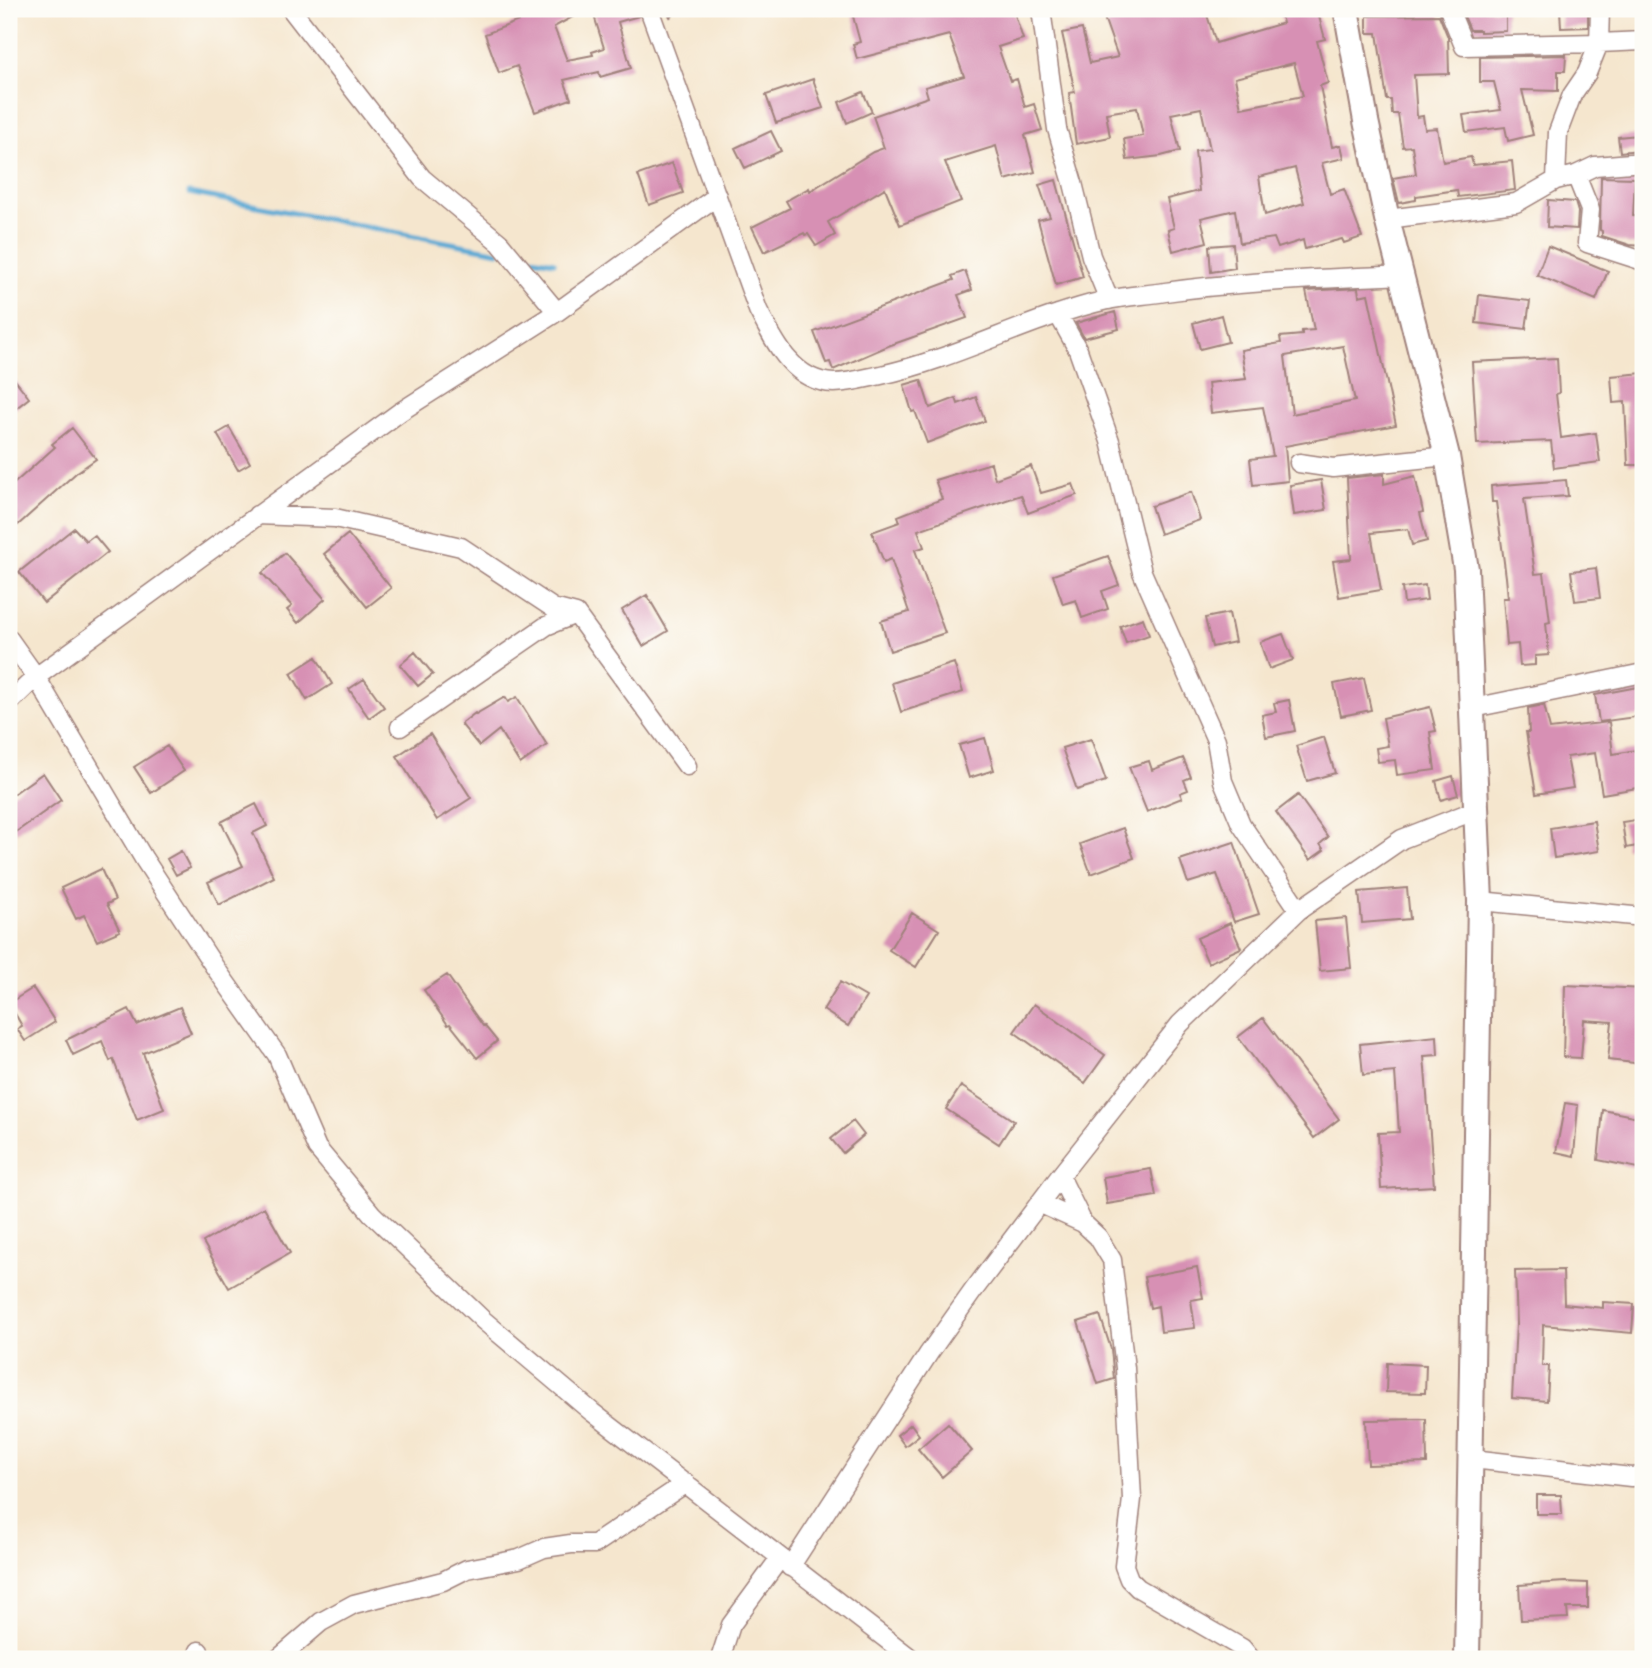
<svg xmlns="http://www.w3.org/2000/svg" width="1652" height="1668" font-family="Sriracha,sans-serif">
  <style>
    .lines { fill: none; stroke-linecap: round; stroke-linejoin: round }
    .stream { stroke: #5aa9d4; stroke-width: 5 }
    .building { fill: #d790b4; fill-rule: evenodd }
    .street-casing { stroke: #a0827c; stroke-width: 21 }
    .secondary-casing { stroke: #a0827c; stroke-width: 28 }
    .path { stroke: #a0827c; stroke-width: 3.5; stroke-dasharray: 5 5; stroke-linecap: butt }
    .street { stroke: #fff; stroke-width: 18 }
    .secondary { stroke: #fff; stroke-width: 24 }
  </style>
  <rect width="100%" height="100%" fill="#fdfcf7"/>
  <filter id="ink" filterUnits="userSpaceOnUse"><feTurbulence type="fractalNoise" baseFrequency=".0143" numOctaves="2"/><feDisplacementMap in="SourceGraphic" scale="14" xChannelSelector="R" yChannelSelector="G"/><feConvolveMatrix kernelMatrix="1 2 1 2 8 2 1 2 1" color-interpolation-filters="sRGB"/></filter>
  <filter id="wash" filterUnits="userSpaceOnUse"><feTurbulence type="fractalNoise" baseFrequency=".00686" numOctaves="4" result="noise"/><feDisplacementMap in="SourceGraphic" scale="28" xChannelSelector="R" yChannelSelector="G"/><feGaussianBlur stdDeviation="1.57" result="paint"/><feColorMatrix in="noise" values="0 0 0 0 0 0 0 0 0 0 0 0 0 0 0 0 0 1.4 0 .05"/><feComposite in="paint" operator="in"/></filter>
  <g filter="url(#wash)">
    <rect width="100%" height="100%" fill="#f5e6ce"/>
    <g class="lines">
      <path class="stream" d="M189,193l310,59
        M516,255l38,7"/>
    </g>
    <g id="blocks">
      <path class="building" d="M517,9h70l-33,18 13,33 26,-5 -1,-3 12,-4 -12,-39h46l1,7 -21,6 13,46 -31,9 -1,-5 -35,8 7,19 -36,13 -18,-46 -18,7 -14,-39 34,-13 -1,-3 2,-1z
        M851,9h162l10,30 -25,8 12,34 7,-2 8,28 9,-3 8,26 -17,5 10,37 -30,8 -9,-34 -51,16 16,39 -61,24 -15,-37 -57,34 7,13 -19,11 -8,-12 -3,1 -1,-2 -40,19 -12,-25 38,-19 -4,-7 23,-13 1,3 63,-39 11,-4 -11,-32 55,-19 -3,-10 39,-11 -15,-41 -92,24 -4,-15 7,-2z
        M1101,9h104l11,34 67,-20 -4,-14h38l8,30 -8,2 11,42 -8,3 12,61 9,-2 3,13 -22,5 8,31 14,-5 18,48 -18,6 -2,-4 -37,10 -2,-9 -25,8 -4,-10 -34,5 -5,-33 -34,8 6,24 -34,9 -5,-21 6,-2 -7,-29 32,-8 -4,-40 15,-2 -9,-41 -30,6 9,37 -19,5 -34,4 -3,-21 19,-3 -6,-28 -31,5 4,24 -34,7 -7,-51 6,-1 -13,-59 20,-4 8,34 28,-6zM1294,63l9,33 -62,12 -6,-30zM1295,168l9,35 -39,12 -6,-38z
        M1461,9h45v22l-26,1v-2h-10z
        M1560,9h28v18l-27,1z
        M1439,15l9,22 1,37 -35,1 3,42 6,-1 2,13 12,-1 6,34 28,-5 2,8 39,-4 3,29 -57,7 -1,-7 -41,6v4l-17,3 -6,-25 23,-4 -4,-28 -9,1 -5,-33h-6l-1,-14h-4l-10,-67h-10v-17z
        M1566,55l-1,16h-7v20l-36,-1 11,45 -25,6 -3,-14 -39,5 -3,-17 38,-5 -7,-28h-14v-25z
        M813,79l10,29 -47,15 -10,-28z
        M863,92l9,20 -25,11 -8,-21z
        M771,131l10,20 -36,17 -10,-20z
        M1638,135l1,15 -19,2 -2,-15z
        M672,163l11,30 -34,12 -11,-30z
        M1601,177l34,1 -2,38 10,1v29l-13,-1 -28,-9v-5l-2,-1z
        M1056,180l27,97 -27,8 -18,-65 12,-3 -11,-32z
        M1548,200l27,2 3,10 -1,17 -30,-2z
        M1233,244l2,24 -24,4 -2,-26z
        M1548,246l60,25 -12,29 -59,-25z
        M965,271l7,19 -14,5 9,23 -79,28 -55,24 -3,-8 -4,1 -12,-31 140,-52 -2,-4z
        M1358,288l1,8 9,-2 28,131 -111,21 3,35 -35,4 -3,-26 23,-3 -10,-49 -52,6 -3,-30 38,-4 -5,-29 40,-7 -1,-6 22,-2v-4l12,-1 -8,-39zM1343,346l12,55 -63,13 -7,-58z
        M1479,295l51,6 -4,28 -50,-6z
        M1115,312l4,17 -35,9 -8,-15z
        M1221,315l7,27 -28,7 -7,-26z
        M1557,358l2,35 -3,1 5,44 35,-5 4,29 -46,6 -3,-27 -74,3 -5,-82z
        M9,372l20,26 -14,11 -6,-8z
        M1643,373v92h-15l-3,-63 -12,1 -2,-27z
        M921,380l9,28 26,-10 2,6 18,-7 9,24 -58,22 -12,-32 -3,1 -8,-27z
        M229,427l21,36 -12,7 -21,-36z
        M72,428l24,31 -20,14 -58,52 -9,-11v-26l46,-41 -3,-3z
        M991,463l4,16 36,-13 10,27 32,-9 4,11 -49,18 -7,-18 -103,35 6,17 -9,3 30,83 -55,18 -9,-30 28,-9 -18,-53 -7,3 -12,-30 28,-10 -2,-6 44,-17 -7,-19z
        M1384,474v10l31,-8 8,36 -3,1 7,28 -15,4 -4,-16 -37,4 10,57 -42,7 -6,-36 18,-2 -4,-81z
        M1321,480l5,30 -32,5 -4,-30z
        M1566,480l2,16 -44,3 11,75 9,-1 6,49 -4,1 3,32 -14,1v9l-15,1 -2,-22 -11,1 -4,-47h5l-2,-21 -10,-75h-4l-1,-16z
        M1191,492l9,28 -40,14 -9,-28z
        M74,528l12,13 8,-6 14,17 -64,51 -25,-31z
        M348,534l43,54 -24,19 -43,-53z
        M285,553l40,46 -27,24 -11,-13 5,-4 -30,-33z
        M1108,556l11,29 -17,6 6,18 -26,9 -6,-18 -13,4 -10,-29z
        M1596,568l4,30 -25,3 -4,-30z
        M1425,585l2,15 -23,3 -2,-15z
        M647,595l21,36 -25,15 -21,-36z
        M1229,613l6,29 -23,5 -7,-29z
        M1143,618l6,17 -23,8 -6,-17z
        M1283,634l10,26 -24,9 -9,-27z
        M415,652l18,22 -15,12 -18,-21z
        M316,657l16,27 -25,16 -16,-27z
        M954,663l9,29 -62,20 -9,-29z
        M1364,678l7,32 -30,6 -7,-32z
        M364,679l20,28 -15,11 -20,-29z
        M1643,686v30l-44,6 -4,-27z
        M505,697l3,5 9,-5 30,48 -27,19 -21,-34 -20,16 -18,-22 14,-11 1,1z
        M1289,700l6,31 -29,6 -4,-22 14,-3 -2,-9z
        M1544,705l6,24 59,-7 4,32 29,-5 1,38 -41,7 -7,-41 -28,4 6,31 -37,6 -10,-62h3l-1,-24z
        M1430,707l6,24 -6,1 5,38 -38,5 -2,-15 -17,2 -2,-14 12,-2 -5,-28z
        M430,734l41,64 -34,22 -40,-64z
        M1324,737l11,36 -28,8 -11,-35z
        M985,738l9,32 -25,8 -10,-33z
        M1091,739l15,42 -29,9 -15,-42z
        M167,746l17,25 -33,22 -17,-26z
        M1183,758l8,19 -7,3 4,10 -8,3 2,5 -35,14 -18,-45 20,-6 3,9z
        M43,773l18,27 -45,32 -7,-12v-23z
        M1453,776l5,19 -17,5 -5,-19z
        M1298,795l30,42 -8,7 4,6 -14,10 -34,-48z
        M256,804l11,22 -14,7 21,44 -55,28 -11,-23 35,-16 -22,-44z
        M1643,819v26l-17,3 -4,-26z
        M1594,821l5,30 -45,7 -4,-30z
        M1123,828l11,30 -43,16 -11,-30z
        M1234,842l25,72 -25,8 -17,-48 -29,9 -8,-23z
        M181,851l9,17 -14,7 -9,-16z
        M101,869l14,31 -8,4 13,27 -23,10 -13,-26 -8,4 -15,-31z
        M1407,888l3,31 -48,4 -3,-31z
        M912,913l27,17 -23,37 -27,-17z
        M1346,918l5,50 -31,3 -5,-50z
        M1230,923l11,25 -33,15 -11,-25z
        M447,975l36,51 1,-1 13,16 -20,17 -27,-34 -2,1 -24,-35z
        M840,982l26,15 -18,29 -25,-16z
        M1565,985l78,4v75l-35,-4 4,-38 -28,-2 -3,38 -18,-1z
        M33,988l22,34 -30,19 -8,-12 5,-3 -13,-23z
        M1034,1004l71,51 -20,28 -71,-51z
        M180,1007l11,26 -48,20 21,56 -27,11 -24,-61 -3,2 -8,-20 -29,14 -7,-15 63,-31 8,16z
        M1263,1018l76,101 -25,19 -76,-101z
        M1437,1036l1,19 -14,1 10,130 -53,3 -3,-56 21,-1 -4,-60 -32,3 -3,-31z
        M961,1086l53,35 -15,23 -53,-35z
        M1565,1103l13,2 -4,51 -18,-4z
        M1603,1110l40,8v51l-45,-9z
        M853,1121l11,14 -21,18 -12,-14z
        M1151,1169l5,27 -49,8 -4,-27z
        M264,1207l26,46 -61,35 -26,-46z
        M1197,1267l6,31 -12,2 4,28 -34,4 -3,-26 -8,2 -6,-31z
        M1563,1270l1,34 39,4v-6l31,2 -2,29 -89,-8 -1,41h7l-2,35 -35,-3 4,-73h1l-2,-54z
        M1100,1315l11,34 3,30 -16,5 -20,-62z
        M1387,1363l39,2 -1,28 -39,-1z
        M1426,1419l1,44 -59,2 -2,-45z
        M948,1423l24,28 -30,26 -24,-28z
        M911,1424l8,11 -14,11 -8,-11z
        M1536,1495h25l1,19h-26z
        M1565,1582l23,1v25h-21l1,10 -47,2 -2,-35z"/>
    </g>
  </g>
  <g filter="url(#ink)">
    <use href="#blocks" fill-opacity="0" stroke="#a0827c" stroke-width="2"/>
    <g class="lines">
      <defs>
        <path id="street" d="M291,9l131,169 78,65 57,69
          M649,9l109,301c16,31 35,72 76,73 15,0 32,-5 47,-8 78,-17 148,-57 226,-75 19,-4 39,-5 58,-8 79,-11 158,-13 237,-17
          M1041,9l16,120 16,54 18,73 18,44
          M1449,9l15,37 135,-3 1,-34
          M1576,175l14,35 -3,33 56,18
          M1556,180l2,-48 14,-37 15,-22 12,-30 44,-2
          M1387,219l129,-16 40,-23 20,-5 19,-9 48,-4
          M1058,314l20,36 32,91 32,131 74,168 7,41 18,43 58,86
          M1299,463l34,5 114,-12
          M257,515l78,3 126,29 92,61 23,6 111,152
          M9,639l27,38 108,182 70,107 63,89 40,93 55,66 111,106 109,92 320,247
          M9,703l27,-26 364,-265 157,-100 160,-116
          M1473,708l170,-35
          M400,727l146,-101 30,-12
          M1480,901l163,16
          M1060,1176l23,47
          M1039,1203l44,20 15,14 14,23 13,108 7,131 -8,67 5,13 9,9 104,60 9,11
          M1472,1459l159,18 12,-1
          M790,1567l139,-214 44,-62 87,-115 120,-152 119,-114 103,-71 74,-29
          M199,1651l1,8
          M278,1659l43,-37 33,-18 89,-23 24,-12 52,-10 25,-11 27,-4h24l91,-61
          M720,1659l11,-34 49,-67"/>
        <path id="secondary" d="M1346,9l20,112 21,98 60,237 19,113 14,332 -13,758"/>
      </defs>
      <use href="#street" class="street-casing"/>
      <use href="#secondary" class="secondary-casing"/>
      <path class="path" d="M669,17l13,-8"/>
      <use href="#street" class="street"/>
      <use href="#secondary" class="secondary"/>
    </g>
  </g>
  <rect width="1652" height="1668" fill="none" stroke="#fdfcf7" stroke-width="35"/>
</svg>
